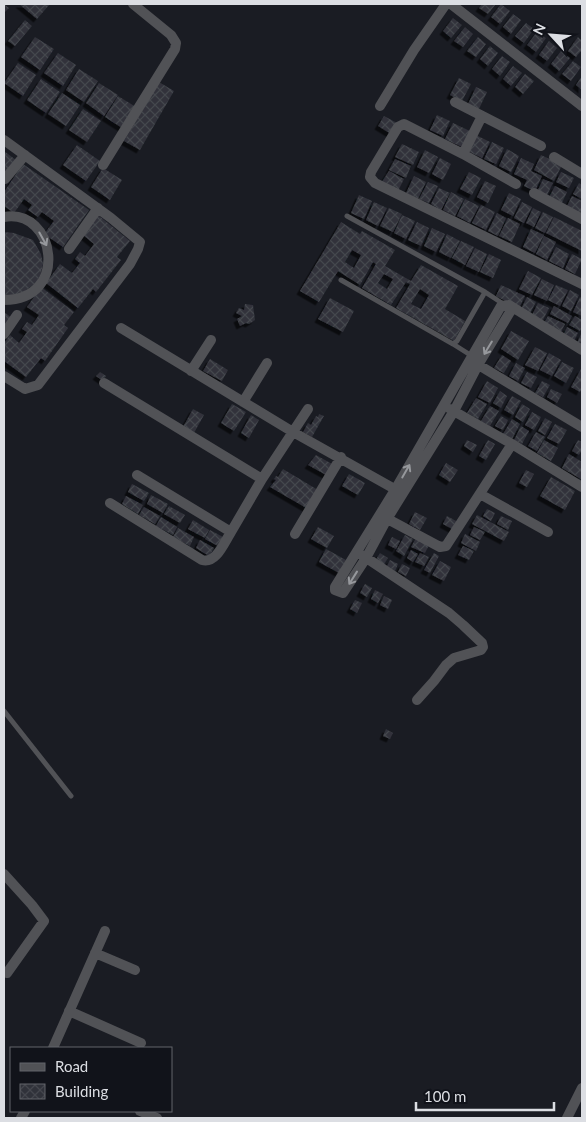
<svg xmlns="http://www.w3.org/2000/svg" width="586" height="1122" font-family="Lato,sans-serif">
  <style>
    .building { fill: url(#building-cross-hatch); fill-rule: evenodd; filter: url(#shadow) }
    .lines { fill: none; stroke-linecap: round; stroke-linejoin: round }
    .lane { stroke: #515256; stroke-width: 5 }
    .street { stroke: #515256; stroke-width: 10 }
    .oneway { stroke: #96989c }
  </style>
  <defs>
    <pattern id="building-cross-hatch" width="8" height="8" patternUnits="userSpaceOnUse" patternTransform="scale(1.25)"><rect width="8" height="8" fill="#30323a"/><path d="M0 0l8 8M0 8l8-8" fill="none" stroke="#44464d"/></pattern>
    <filter id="shadow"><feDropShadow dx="-3.5" dy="3.5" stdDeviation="0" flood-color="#0009"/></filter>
  </defs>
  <rect width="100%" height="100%" fill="#1a1c23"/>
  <path class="building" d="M4,4l5,4 -5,5z
    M19,4h31l-13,15z
    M482,4h14l-8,10 -9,-6z
    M501,4l9,7 -10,13 -9,-7z
    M513,14l8,6 -10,14 -8,-7z
    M453,18l9,7 -11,13 -8,-7z
    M25,20l7,6 -17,20 -7,-5z
    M526,23l8,6 -10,14 -9,-7z
    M465,27l8,7 -10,13 -9,-6z
    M537,32l9,6 -10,14 -9,-7z
    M35,37l19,12 -14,21 -19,-13z
    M478,37l8,7 -10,13 -9,-6z
    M578,37l4,4v9l-6,7 -8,-6z
    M549,41l8,7 -10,13 -8,-6z
    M490,46l8,7 -10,13 -8,-7z
    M561,51l9,7 -11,13 -8,-7z
    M58,53l18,12 -13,21 -19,-13z
    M502,56l8,6 -10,14 -8,-7z
    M573,61l8,6 -10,14 -9,-7z
    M18,63l18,12 -13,21 -19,-13z
    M513,66l9,7 -11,13 -8,-7z
    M79,69l19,12 -14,21 -18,-12z
    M525,74l9,7 -11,13 -8,-7z
    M582,76v14l-6,-5z
    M459,78l12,6 -9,17 -12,-6z
    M41,79l19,13 -14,21 -19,-13z
    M159,82l15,9 -34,59 -16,-9z
    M99,83l19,12 -14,21 -18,-13z
    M476,87l11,5 -8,17 -11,-5z
    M62,93l18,12 -14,21 -18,-12z
    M118,96l18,11 -14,21 -17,-11z
    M83,109l18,12 -14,21 -18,-12z
    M437,115l13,6 -7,15 -13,-6z
    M384,116l13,7 -6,11 -13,-8z
    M453,123l17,8 -8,16 -17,-8z
    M476,135l14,7 -8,16 -14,-7z
    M492,142l12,6 -8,16 -12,-5z
    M402,144l17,8 -6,13 -18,-8z
    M77,145l23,16 -14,20 -23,-16z
    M507,149l12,7 -8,16 -12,-6z
    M425,150l13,7 -9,16 -12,-6z
    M4,151l12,9 -12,16z
    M541,155l21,10 -8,16 -20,-11z
    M440,158l11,6 -8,16 -11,-6z
    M521,158l13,6 -3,7 11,5 -7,15 -11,-5 3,-6 -13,-6z
    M395,159l16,7 -5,12 -17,-8z
    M23,164l66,46 -26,37 -19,-13 10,-13 -12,-9 -4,5 -10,-7 4,-5 -8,-6 -10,14 -10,-7v-14z
    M103,168l19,12 -12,20 -19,-13z
    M389,171l15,8 -6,12 -17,-8z
    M469,172l12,6 -9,17 -12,-6z
    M561,172l13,6 -5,10 -13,-6z
    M414,176l12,6 -8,17 -12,-6z
    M543,179l10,4 -7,14 -9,-5z
    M485,181l11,5 -8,17 -11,-6z
    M428,182l10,4 -9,17 -10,-4z
    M579,183l3,2v14l-9,-5z
    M555,186l12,6 -6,13 -13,-6z
    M439,188l11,5 -9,17 -10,-6z
    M451,192l13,7 -9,17 -12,-6z
    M509,193l12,6 -8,17 -12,-6z
    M359,195l13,6 -8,18 -13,-6z
    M572,196l10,5v15l-16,-8z
    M465,199l14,7 -9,17 -13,-7z
    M374,202l13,6 -9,18 -12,-6z
    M522,202l10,5 -8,16 -10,-5z
    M481,205l14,7 -9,18 -14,-7z
    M389,208l13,6 -9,18 -13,-6z
    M533,208l8,4 -7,15 -8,-4z
    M543,212l10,5 -8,16 -10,-5z
    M497,213l9,5 -8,18 -10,-5z
    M98,215l32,26 -13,16 4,3 -25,32 -3,-3 -15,19 -32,-25 14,-19 12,9 8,-10 -5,-4 5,-7 5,4 9,-12 -11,-9z
    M402,215l13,6 -9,18 -12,-6z
    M554,217l28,14v20l-36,-18z
    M508,218l12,6 -8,18 -13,-6z
    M341,222l19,12 2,-3 33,19 -10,16 26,15 10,-16 37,21 -13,23 20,12 -11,20 -58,-33 14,-24 -4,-2 -15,23 -29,-17 14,-24 -3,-2 -13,23 -22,-14 -19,31 -19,-11zM352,250l9,5 -7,13 -9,-6zM384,274l9,5 -6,10 -9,-6zM420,289l9,6 -8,14 -10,-5z
    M417,222l12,6 -8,18 -13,-6z
    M432,228l13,6 -9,18 -12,-6z
    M531,229l13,6 -9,18 -12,-6z
    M4,232l10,1 19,7 8,14 2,10 -2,9 -4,9 -17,13h-16z
    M447,234l13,7 -9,17 -12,-6z
    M544,236l12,6 -9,18 -11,-6z
    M461,241l13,6 -9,18 -13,-7z
    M556,247l13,7 -6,14 -14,-7z
    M475,248l12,6 -8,18 -13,-6z
    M489,254l12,6 -8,18 -13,-6z
    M572,254l10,5 -7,15 -10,-5z
    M528,271l13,7 -9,17 -13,-6z
    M542,279l12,6 -7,16 -13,-6z
    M501,285l24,11 -6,12 -23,-12z
    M556,285l12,5 -8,16 -12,-6z
    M41,287l33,25 -10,13 4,3 -23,33 -4,-3 -15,19 -22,-16v-18l6,-8 9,8 8,-11 -5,-3 5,-7 5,3 7,-10 -12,-8z
    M570,290l9,5 -8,16 -9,-5z
    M527,297l9,5 -7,13 -9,-4z
    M580,297l2,1v18l-9,-4z
    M330,298l24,13 -11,21 -25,-13z
    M538,303l11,5 -7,14 -11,-5z
    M245,304l8,1 2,15 -6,4 -3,-1 -6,3 -3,-7 5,-3 -6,-3 3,-5 5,2z
    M554,306l18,10 -4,7 -18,-9z
    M4,312l8,6 -8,13z
    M548,316l17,8 -4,8 -17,-9z
    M575,316l7,4v7l-2,4 -11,-6z
    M567,327l11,6 -4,8 -11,-5z
    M511,331l18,10 -11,19 -17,-11z
    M581,334l1,1v13l-6,-3z
    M535,347l12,6 -9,18 -13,-6z
    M549,353l12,7 -9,16 -12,-6z
    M502,355l9,6 -7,12 -10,-5z
    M210,359l18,11 -6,11 -19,-10z
    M562,362l12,6 -8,15 -12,-7z
    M516,363l9,5 -7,13 -9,-5z
    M581,369l1,1v18l-2,4 -9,-5z
    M100,372l6,4 -3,5 -7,-5z
    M527,372l10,5 -6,11 -10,-5z
    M487,381l11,7 -8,15 -12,-6z
    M542,381l8,4 -7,12 -8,-4z
    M551,389l11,5 -5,9 -10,-6z
    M500,391l7,5 -6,12 -8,-5z
    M512,396l9,5 -8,14 -9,-5z
    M476,398l11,6 -9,15 -11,-6z
    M232,404l14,8 -12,19 -13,-8z
    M522,404l8,5 -7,13 -8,-5z
    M490,406l9,5 -9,15 -9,-5z
    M193,409l11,6 -10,18 -11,-6z
    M532,412l9,5 -7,13 -9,-5z
    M319,414l5,2 -12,21 -9,-5 5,-9 3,2 5,-9 2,1z
    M251,415l8,5 -10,18 -8,-5z
    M501,416l7,4 -5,10 -8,-4z
    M545,418l7,4 -7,13 -7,-4z
    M512,419l8,5 -8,15 -9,-5z
    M555,424l12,6 -8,14 -12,-6z
    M521,426l8,5 -7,13 -8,-4z
    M536,432l9,5 -8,14 -9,-5z
    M467,440l10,5 -4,7 -9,-6z
    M488,440l7,4 -9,16 -7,-4z
    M544,440l14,8 -7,13 -14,-8z
    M578,440l4,2v8l-3,5 -7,-4z
    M569,454l13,8v14l-1,3 -19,-11z
    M316,455l18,10 -6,11 -20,-11z
    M446,463l12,7 -8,12 -11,-7z
    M283,469l35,21 -10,19 -38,-22 6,-7 -2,-1 2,-3 2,1z
    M526,470l8,4 -7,13 -8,-4z
    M349,474l16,9 -7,12 -16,-9z
    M551,477l24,14 -10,19 -25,-14z
    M132,484l17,9 -5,8 -16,-9z
    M151,495l17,9 -5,9 -16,-9z
    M126,496l17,9 -5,9 -16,-10z
    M169,506l16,9 -5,8 -16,-9z
    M144,507l16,9 -5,8 -16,-9z
    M487,509l8,4 -4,8 -8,-5z
    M415,512l12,6 -7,12 -11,-6z
    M477,515l32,17 -5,9 -32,-17z
    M447,516l11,6 -4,8 -11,-6z
    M501,516l11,5 -4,9 -11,-6z
    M161,517l16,10 -4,8 -17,-9z
    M193,520l16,10 -4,8 -17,-9z
    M318,527l16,9 -7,12 -16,-9z
    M474,527l11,5 -5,8 -10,-5z
    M178,528l16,9 -4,9 -17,-9z
    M210,530l13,7 -5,9 -13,-7z
    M465,534l15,8 -4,9 -15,-8z
    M405,535l8,4 -9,17 -8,-5z
    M392,537l8,4 -4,8 -8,-4z
    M416,538l13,7 -4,8 -14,-6z
    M200,540l14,8 -5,8 -13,-8z
    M463,546l11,5 -5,9 -11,-5z
    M326,549l20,11 -7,13 -20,-11z
    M411,550l7,4 -5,8 -6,-4z
    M380,553l8,5 -5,8 -8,-5z
    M420,553l9,4 -5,9 -9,-4z
    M434,553l5,3 -9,17 -6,-3z
    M390,560l8,4 -3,7 -8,-5z
    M440,561l11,6 -7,14 -12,-6z
    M402,564l8,4 -4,8 -8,-4z
    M365,584l7,4 -5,9 -7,-4z
    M375,590l8,4 -5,9 -7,-4z
    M384,596l8,4 -4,9 -8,-4z
    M355,600l7,3 -5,10 -7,-4z
    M386,729l7,4 -3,6 -7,-3z"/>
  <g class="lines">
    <path class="lane" d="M347,216l138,76 20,13
      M341,280l112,64 4,-3 28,-49
      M453,344l19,12
      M4,711l67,85"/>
    <path class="street" d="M451,4l131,102
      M455,102l86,44
      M380,106l34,-56 32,-46
      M4,140l107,78 29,24 -2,7 -8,15 -92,121 -13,4 -21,-13
      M463,154l19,-38
      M554,157l28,17
      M103,165l72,-116 1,-6 -5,-8 -38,-31
      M5,179l20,-24
      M516,184l-53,-30 -59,-30 -6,3 -27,45 -1,5 5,6 207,101
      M534,193l48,26
      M4,217c52,-9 66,83 0,83
      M69,249l29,-41
      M509,305l1,7 -32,53 -24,46 -67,108 -21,39 -23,35 -8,-3v-3l60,-97 106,-184 8,-1 73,45
      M121,328l172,104 107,60
      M4,334l13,-19
      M472,361l110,66
      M191,371l20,-31
      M104,383l158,96
      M243,402l24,-39
      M450,409l62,35 70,43
      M480,494l68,38
      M110,503l92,57c14,4 22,-17 29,-28l-94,-57
      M382,516l58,31 6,-1 66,-102
      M231,532l31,-53 46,-70
      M295,534l46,-77
      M362,555l87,58 14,12 19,18 1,4 -2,3 -27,8 -8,7 -12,16 -17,19
      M4,874l28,31 12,16 -37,52 -3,-1
      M95,953l40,17
      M69,1011l72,32
      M53,1048l52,-117
      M140,1111l17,7
      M21,1118l4,-7
      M567,1118l15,-30"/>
  </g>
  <defs><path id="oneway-shaft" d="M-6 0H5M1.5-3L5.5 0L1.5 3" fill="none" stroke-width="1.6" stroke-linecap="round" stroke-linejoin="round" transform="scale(1.25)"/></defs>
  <g class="oneway">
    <use href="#oneway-shaft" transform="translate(43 239) rotate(61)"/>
    <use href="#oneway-shaft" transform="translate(488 348) rotate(121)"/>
    <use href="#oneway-shaft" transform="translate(406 471) rotate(-60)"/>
    <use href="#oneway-shaft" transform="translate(353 578) rotate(122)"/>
  </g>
  <rect width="586" height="1122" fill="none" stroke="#dcdee3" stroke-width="10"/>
  <rect x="10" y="1047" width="162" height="65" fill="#11131a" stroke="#62646a"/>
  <rect x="20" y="1063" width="25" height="8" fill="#515256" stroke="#62646a"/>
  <text x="55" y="1072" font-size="15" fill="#dcdee3">Road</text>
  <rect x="20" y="1084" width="25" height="15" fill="url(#building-cross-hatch)" stroke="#62646a"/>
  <text x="55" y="1097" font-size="15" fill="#dcdee3">Building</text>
  <g transform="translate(551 35) rotate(296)" stroke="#11131a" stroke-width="4" paint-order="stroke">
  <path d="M0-4L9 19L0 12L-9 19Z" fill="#dcdee3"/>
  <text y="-8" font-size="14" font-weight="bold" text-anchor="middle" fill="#dcdee3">N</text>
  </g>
  <path d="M416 1102v8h138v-8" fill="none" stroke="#dcdee3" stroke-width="2.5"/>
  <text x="424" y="1102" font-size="15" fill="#dcdee3" stroke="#11131a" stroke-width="4" paint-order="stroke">100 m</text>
</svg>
